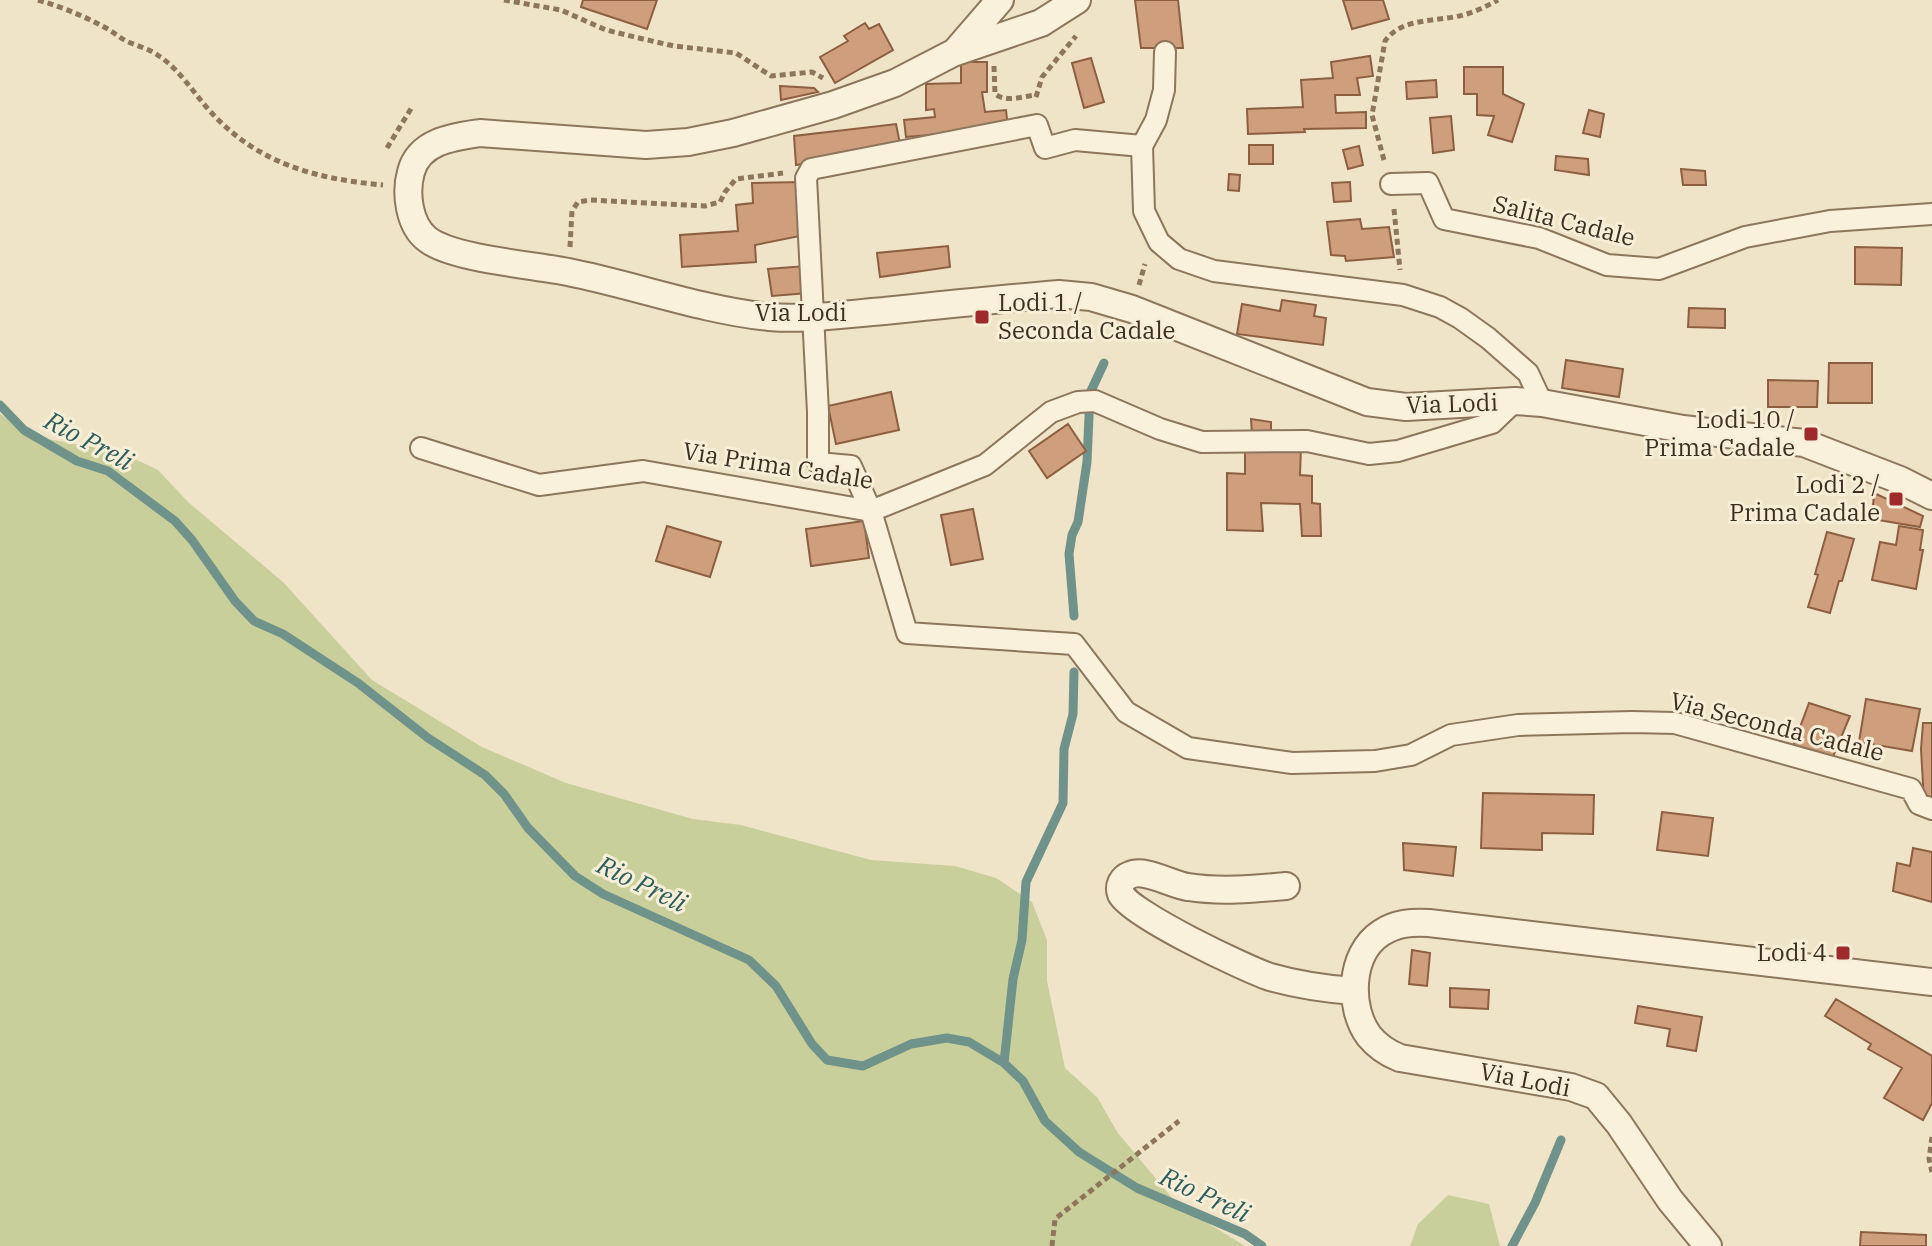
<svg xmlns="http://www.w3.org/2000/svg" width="1932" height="1246" font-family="'IBM Plex Serif',serif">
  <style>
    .green { fill: #c9cf9b }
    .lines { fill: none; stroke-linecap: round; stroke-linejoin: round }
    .stream { stroke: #6f938a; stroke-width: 9 }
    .building { fill: #cf9f7d; stroke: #8d5f41; stroke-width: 2 }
    .pedestrian-casing { stroke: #8d765c; stroke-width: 24 }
    .minor-casing { stroke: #8d765c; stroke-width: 30 }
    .path { stroke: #8d765c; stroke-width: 5; stroke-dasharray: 6 4; stroke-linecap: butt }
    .pedestrian { stroke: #faf1dc; stroke-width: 20 }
    .minor { stroke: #faf1dc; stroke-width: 26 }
    .poi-dot { fill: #9e2a2b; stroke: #f7eed8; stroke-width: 3 }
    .labels { text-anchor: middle; stroke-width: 6; stroke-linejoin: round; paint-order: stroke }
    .street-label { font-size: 24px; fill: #3d2e20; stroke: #f7eed8 }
    .poi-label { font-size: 24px; fill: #3d2e20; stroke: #f7eed8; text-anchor: end }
    .water-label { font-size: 26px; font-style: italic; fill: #2f5d5a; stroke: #f7eed8 }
  </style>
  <rect width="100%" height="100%" fill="#f0e4c8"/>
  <path class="green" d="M0,414l37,23 83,15 38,18 30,32 95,80 89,98 110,67 84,36 127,36 48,6 130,35 84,6 41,12 36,24 15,38v41l18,87 32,29 21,36 59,71 68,42h-1245z
    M1448,1195l41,9 11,42h-90l8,-22z"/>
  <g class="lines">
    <path class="stream" d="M0,405l24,25 53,31 31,10 67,50 17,19 43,61 19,20 29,13 75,49 70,55 57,37 19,19 24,34 47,48 28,18 146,66 27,26 36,58 15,16 36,6 48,-22 36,-6 22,4 35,21 19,18 22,40 34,31 58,36 108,46 17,12
      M1074,616l-5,-62 3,-19 6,-13 9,-60 3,-69 14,-30
      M1004,1063l9,-84 9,-39 4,-58 37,-79 1,-54 9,-35 1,-42
      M1512,1246l23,-43 26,-63"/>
  </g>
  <path class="building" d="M583,0h74l-10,29 -66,-22z
    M1135,0h43l5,48h-42z
    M1343,0h40l6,19 -37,10z
    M865,23l4,6 10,-5 14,26 -58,33 -15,-26 28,-16 -4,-5z
    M1370,56l3,20 -16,2 3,17h-25l1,18 30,-1v16l-62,1 1,3 -57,2 -1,-25 56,-2 -2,-27 32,-2 -2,-16z
    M1091,58l13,44 -20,6 -12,-45z
    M961,62h26v30h-5l3,20 21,-2 2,18 -102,9 -2,-17 31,-3 -1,-8 -8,1v-26l35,-1z
    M1464,67h39v27l21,10 -12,38 -24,-7 6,-19 -17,-1v-21h-13z
    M1436,80l1,17 -30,2 -1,-17z
    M780,86l34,2 4,4 -37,8z
    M1589,110l15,4 -4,23 -17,-4z
    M1451,116l3,34 -21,3 -3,-35z
    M896,124l5,25 -105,16 -2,-29z
    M1249,145h24v19h-24z
    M1359,146l4,19 -15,4 -5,-19z
    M1556,156l32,3 1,16 -34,-5z
    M1681,169l24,2 1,14h-23z
    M1229,174l11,1 -1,16 -11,-1z
    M802,182l3,53 -50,10 1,17 -74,5 -2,-32 58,-4 -2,-26 17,-2 -1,-20z
    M1350,182l1,19 -17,1 -2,-19z
    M1360,219l2,10 27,-2 5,30 -48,4 -1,-5 -14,-1 -4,-33z
    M948,246l2,21 -70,10 -3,-24z
    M1855,247l47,1 -1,37 -46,-1z
    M806,266l2,27 -36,3 -4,-27z
    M1282,300l34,5 -2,11 12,2 -3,27 -86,-11 5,-30 38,7z
    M1689,308l36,1v19l-37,-1z
    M1566,360l57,9 -4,28 -57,-9z
    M1829,363h43v40h-44z
    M1768,380l50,1 -1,26h-49z
    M891,392l8,38 -63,14 -8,-38z
    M1251,419l20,3v15l-19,-2z
    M1068,424l18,27 -39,27 -18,-27z
    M1245,444l56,2 -1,29 12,1v27l8,1 1,32h-19l-2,-32 -39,-1 2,28 -36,-1v-57l18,1z
    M1874,493l49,23 -3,11 -48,-8z
    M973,509l10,50 -32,6 -10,-50z
    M864,521l5,37 -58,8 -5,-37z
    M667,526l54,16 -11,35 -54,-16z
    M1899,526l24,4 -3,20h3l-7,39 -44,-9 8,-38 16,3z
    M1827,532l27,7 -12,42h-3l-9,32 -22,-6 10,-32 -3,-1z
    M1866,699l54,10 -8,42 -53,-9z
    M1809,703l41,13 -18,43 -39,-13z
    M1923,723h9v78h-8l-3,-52z
    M1483,793l111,2 -1,39 -51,-1v17l-61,-2z
    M1662,812l51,6 -5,38 -51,-6z
    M1403,843l53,4 -3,29 -49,-6z
    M1913,848l19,4v50l-39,-11 4,-28 13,3z
    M1412,950l18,3 -3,33 -18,-2z
    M1450,988l39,2 -1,19 -38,-2z
    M1836,999l96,57v47l-9,17 -39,-22 18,-30 -34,-19 3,-5 -46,-28z
    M1638,1006l64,11 -6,34 -29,-5 3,-17 -35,-6z
    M1861,1232l65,3v11h-66z"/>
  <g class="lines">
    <defs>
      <path id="pedestrian" d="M1142,146l14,-26 8,-30 1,-38
        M1391,184l37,-1 16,36 95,19 68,27 52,4 86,-32 85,-16 102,-7
        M1542,403l-14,-30 -40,-35 -28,-20 -20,-11 -37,-12 -189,-24 -35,-12 -20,-17 -15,-31 -2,-65 -67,-6 -30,8 -8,-23 -226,44 -5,9 12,234v51l33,3 20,45 36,122 167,11 52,68 62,36 104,15 83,-2 36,-6 40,-20 67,-10 114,-3 43,1 236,66 8,15 13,5
        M421,448l118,37 104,-14 228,40 114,-46 66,-53 27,-10 17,-1 65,28 42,13 105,-1 62,13 29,-3 94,-28 23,-22"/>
      <path id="minor" d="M1077,0l-36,23 -88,30 -58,30 -62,22 -100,28 -45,9 -42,3 -166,-12c-27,4 -61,8 -69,39 -6,21 -2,53 16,67 25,20 107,26 141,33 66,13 133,38 201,45 38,3 77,-3 115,-6 58,-6 116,-12 175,-17l32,3 41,12 235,93 39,5 109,-6 27,2 141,26 121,14 96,37 32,16
        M955,52l45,-52
        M1286,886c-32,3 -66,6 -98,1 -16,-2 -43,-19 -58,-12 -8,3 -12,11 -9,19 9,20 125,75 149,83 28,8 56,12 84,14
        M1708,1246l-38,-46 -51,-76 -23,-28 -25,-9 -171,-29c-13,-5 -22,-11 -31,-22 -21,-28 -20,-82 12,-103 15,-10 31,-11 48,-10l503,59"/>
    </defs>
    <use href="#pedestrian" class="pedestrian-casing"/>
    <use href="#minor" class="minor-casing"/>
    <path class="path" d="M38,0c24,7 46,16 68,28 7,4 13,9 20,13 11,5 24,8 33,15 21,14 33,35 50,54 47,53 106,69 174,75
      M504,0l57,10 45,20 37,9 31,7 62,7 35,23 41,-4 11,6
      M994,66l1,28c12,9 27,2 42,1
      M1036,97l6,-20 34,-41
      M387,148l25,-41
      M1384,160l-12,-45 13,-74c17,-24 52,-19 78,-26 12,-3 24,-9 35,-15
      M1394,209l6,61
      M570,247l2,-36 6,-9 12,-2 115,6 15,-4 5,-10 11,-13 47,-6
      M1139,285l6,-21
      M1932,1137l-3,22 3,13
      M1052,1246l3,-27 124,-98"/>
    <use href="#pedestrian" class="pedestrian"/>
    <use href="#minor" class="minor"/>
  </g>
  <g class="poi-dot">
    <rect x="974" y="309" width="16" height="16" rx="4"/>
    <rect x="1803" y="426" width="16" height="16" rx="4"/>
    <rect x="1888" y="491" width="16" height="16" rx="4"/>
    <rect x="1835" y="945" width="16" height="16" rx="4"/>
  </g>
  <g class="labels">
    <g class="street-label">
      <text transform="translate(1564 221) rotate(14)" y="8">Salita Cadale</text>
      <text x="801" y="321">Via Lodi</text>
      <text transform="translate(1452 404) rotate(-2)" y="8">Via Lodi</text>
      <text transform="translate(778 466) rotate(9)" y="8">Via Prima Cadale</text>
      <text transform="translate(1777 727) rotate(14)" y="8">Via Seconda Cadale</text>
      <text transform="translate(1525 1080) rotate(11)" y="8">Via Lodi</text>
    </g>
    <g class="poi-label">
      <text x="998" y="311" text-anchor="start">Lodi 1 /<tspan x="998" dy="28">Seconda Cadale</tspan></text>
      <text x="1795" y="428">Lodi 10 /<tspan x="1795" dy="28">Prima Cadale</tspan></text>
      <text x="1880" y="493">Lodi 2 /<tspan x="1880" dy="28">Prima Cadale</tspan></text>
      <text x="1827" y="961">Lodi 4</text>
    </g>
    <g class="water-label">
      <text transform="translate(89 441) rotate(28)" y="9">Rio Preli</text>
      <text transform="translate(642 884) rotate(26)" y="9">Rio Preli</text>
      <text transform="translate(1205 1195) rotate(25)" y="9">Rio Preli</text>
    </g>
  </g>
</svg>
